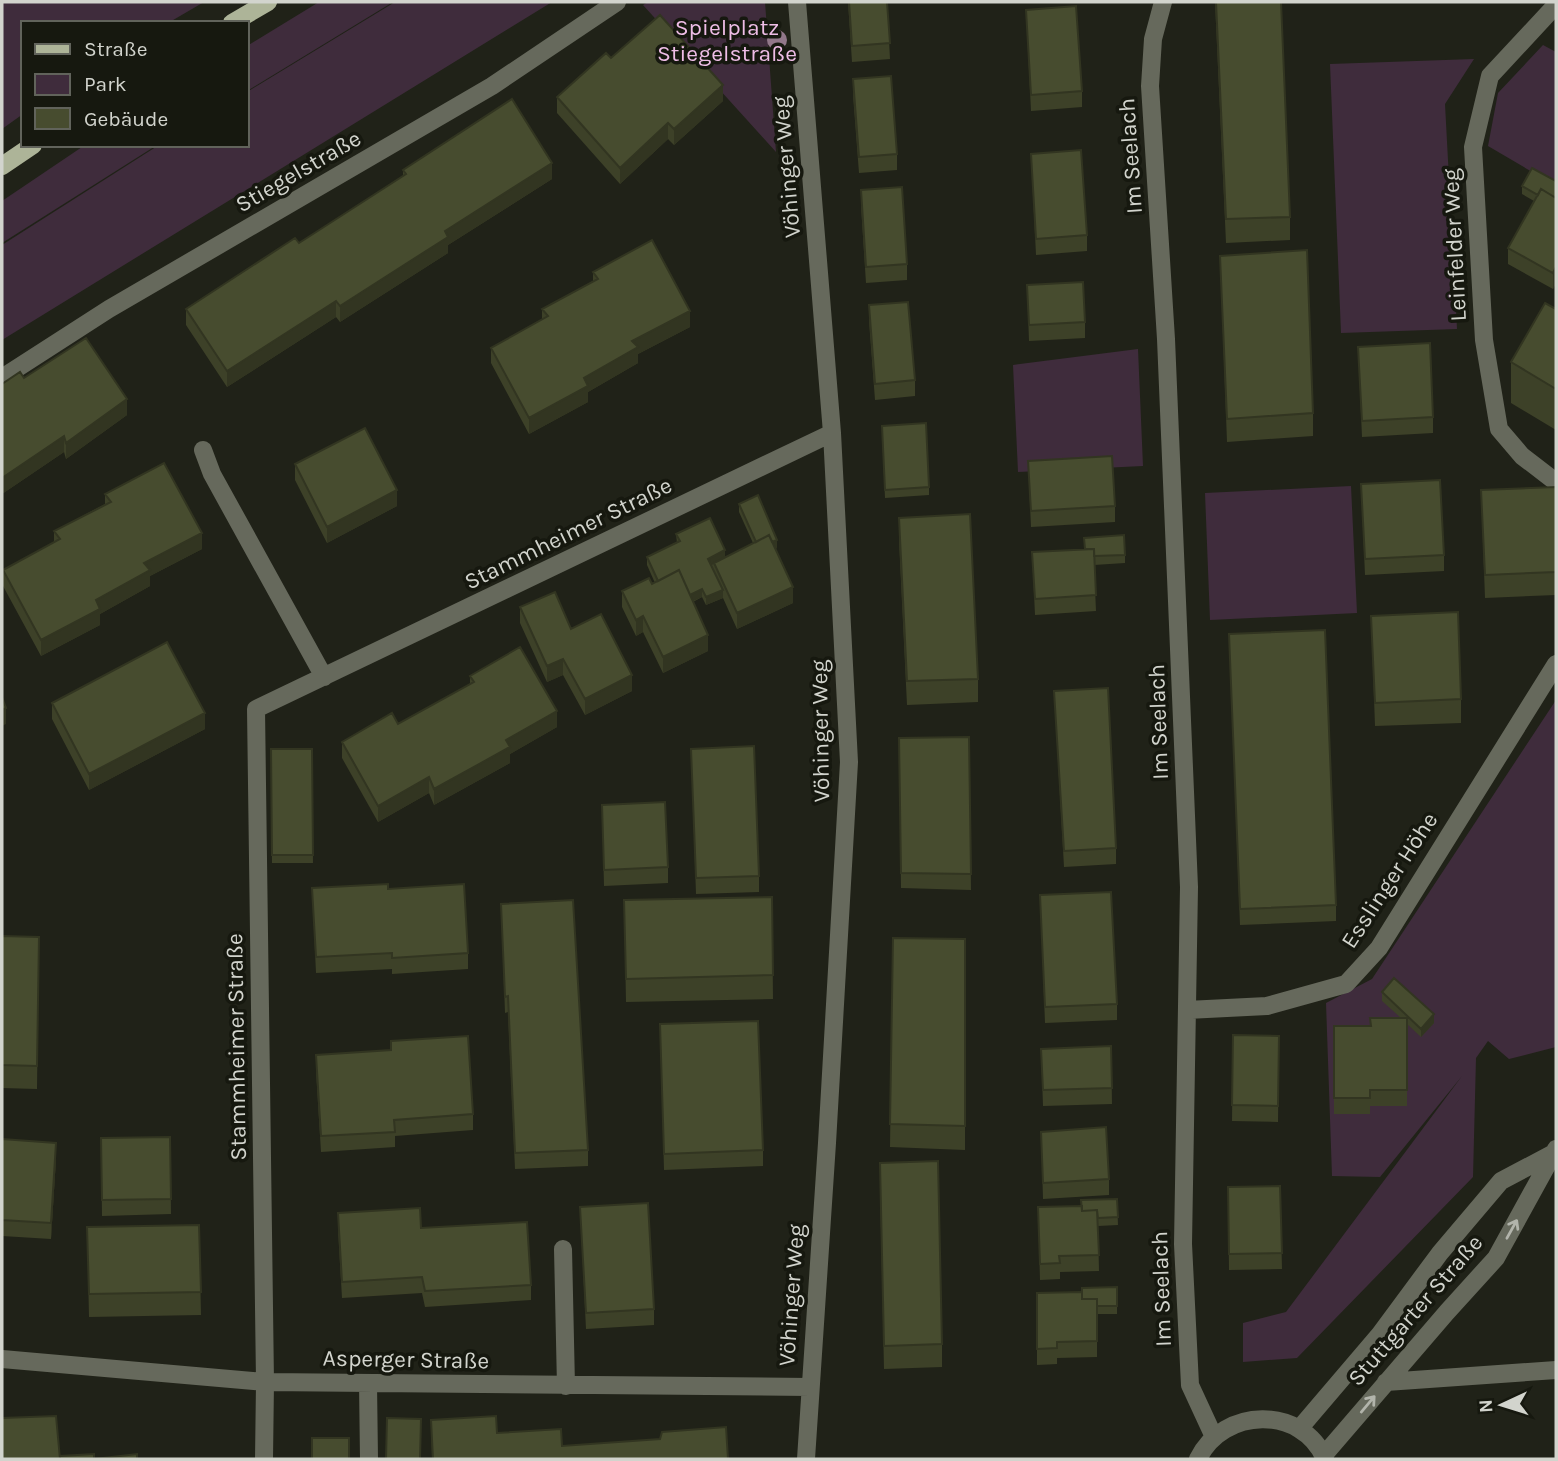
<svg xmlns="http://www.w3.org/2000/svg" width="1558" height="1461" font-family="Karla,sans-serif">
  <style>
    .green { fill: #3f2c3c }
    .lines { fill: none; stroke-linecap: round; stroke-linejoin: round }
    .minor { stroke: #66695c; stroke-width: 18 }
    .major { stroke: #adb498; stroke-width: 18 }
    .tree { fill: #917789 }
    .wall { fill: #3d4128 }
    .shaded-wall { fill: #323521 }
    .building { fill: #474c2f; stroke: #323521; stroke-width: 2 }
    .oneway { stroke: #b2b4ab }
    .labels { text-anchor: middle; stroke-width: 7; stroke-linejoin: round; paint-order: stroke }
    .park-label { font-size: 23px; fill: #eebde6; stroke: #16180f }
    .street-label { font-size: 23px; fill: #d2d4cd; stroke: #16180f }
  </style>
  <rect width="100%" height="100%" fill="#202218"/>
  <path class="green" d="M2,2h202l-36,21h-145v91l-21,15z
    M319,2h74l-146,89v-45z
    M395,2h157l-550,338v-95l157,-100h88v-53z
    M648,2h117l11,150 -133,-147z
    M1543,45l13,7v134l-68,-40 10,-53z
    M1474,59l-29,45 12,225 -116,4 -11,-269z
    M85,145h72l-155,98v-42z
    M1138,349l5,117 -125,6 -5,-107z
    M1351,486l6,127 -147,7 -5,-127z
    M1556,700v347l-47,12 -21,-18 -12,17 -3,119 -176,181 -54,4v-39l43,-11 176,-236 -82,101 -48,-1 -6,-173 46,-24z"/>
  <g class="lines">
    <path class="minor" d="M797,2l35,431 17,329 -22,381 -21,316
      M1163,2l-10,37 -3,47 16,253 23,548 -6,357 7,141 24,52
      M1556,5l-66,71 -17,71 11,193 15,89 23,27 34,26
      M2,378l107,-69 383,-223 125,-84
      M203,450l9,24 112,203
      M1187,1010l80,-4 79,-22 33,-36 177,-284
      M563,1249l3,137
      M2,1359l263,23 545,5
      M1386,1382l170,-12
      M368,1383l1,76
      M1299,1429l81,-95 60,-81 61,-72 53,-28
      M1324,1455l123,-143 49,-54 60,-109
      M264,1459l1,-77 -9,-673 576,-276
      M1198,1459c25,-52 104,-54 127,0"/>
    <path class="major" d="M232,23l36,-21
      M2,166l31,-21"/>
  </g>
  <circle class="tree" cx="777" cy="40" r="10"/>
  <path class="wall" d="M848,2h39l3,57 -38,3z
    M1215,2h66l9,215v23l-64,3z
    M1026,10l56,81v16l-51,4z
    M611,58l112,43 -49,44 -6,-6 -48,45 -63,-71v-16z
    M853,79l44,75v16l-38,3 -6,-78z
    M1031,154l56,81v16l-51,4z
    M403,170l149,9 -104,66v8l-108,69 -4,-5 -109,70 -41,-62v-16l113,-66 104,-67z
    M1556,181v102l-3,6 -45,-25v-16l26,-47 -12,-7v-8z
    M861,190l46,74v16l-41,3 -5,-77z
    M1220,256l93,157v23l-86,6z
    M593,272l97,55 -52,27v9l-50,29v10l-59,32 -38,-71v-15l51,-28v-11l51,-28z
    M1027,285l58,37v16l-56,3z
    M869,305l46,75v16l-40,4 -6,-79z
    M1556,309v121l-45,-27v-41z
    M1358,347l75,70v16l-71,4z
    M24,378l103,37 -61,44 -2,-7 -62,42v-110z
    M882,434l47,53v8l-44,3z
    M1028,461l87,45v16l-84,5z
    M295,464l102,42 -70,37 -32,-63z
    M1361,484l83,71v16l-79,4z
    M1481,490l75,10v95l-71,3z
    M105,494l97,55 -52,27v10l-50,28v11l-59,31 -38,-70v-16l51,-28v-11l51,-27z
    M739,504l38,44 -2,1 18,54 -56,26 -14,-31 -17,7 -4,-8 -9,5 15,49 -45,22 -20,-41 -7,4 -14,-29v-16l33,-8 -8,-18v-8l30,-14 -1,-9 49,23 28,-14 -14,-31z
    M899,518l79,161v23l-71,3 -8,-164z
    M1032,552l93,3v8l-31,2 2,46 -61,4z
    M520,607l51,22 61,62 -47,24 -22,-40 -16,7 -27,-59z
    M1371,616l90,83v24l-86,3z
    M1229,634l107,271v16l-96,4z
    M470,676l87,51 -47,27v9l-76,42 -5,-12 -51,29 -36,-64v-16l56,-18 72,-40z
    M1054,691l62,157v16l-52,3z
    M52,703l153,26 -116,61 -37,-71z
    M969,737l2,153 -70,-2 -2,-150z
    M271,749h41l1,114h-41z
    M691,749l68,127v16l-63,2z
    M602,805l66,62v16l-64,3z
    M312,888l76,1 80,64v16l-76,5v-5l-76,4z
    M1040,895l77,109v16l-72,3z
    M772,897l1,102 -147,3 -2,-102z
    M501,904l87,246v16l-73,3 -7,-157 -3,1z
    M2,936l37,1 -2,152 -35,-1z
    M893,938l72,1v211l-75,-3z
    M1382,992l52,31 -13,14 -14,-13v82h-37v8h-36v-88h36l31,-8 -19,-17z
    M660,1024l103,126v16l-99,4z
    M1233,1035l46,1 -1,86 -46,-1z
    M1111,1046l1,58 -69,2 -2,-57z
    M316,1055l157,59v16l-78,6v11l-74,5 -5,-81z
    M1041,1132l68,47v16l-66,4z
    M170,1137l1,77 -69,2 -1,-78z
    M2,1139l54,20 -5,80 -49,-3z
    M880,1186l62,158v23l-58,2z
    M1280,1186l2,83 -53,1 -1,-83z
    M1117,1199l1,26 -20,1 1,45 -39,1v7l-20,1 -2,-73 43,-1z
    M580,1207l74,102v16l-68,4z
    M338,1213l83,15 110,57v15l-106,7 -3,-14 -80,5 -4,-69z
    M199,1225l2,90 -112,2 -2,-90z
    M1117,1287v27h-20v43l-40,1v6l-20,1v-72l45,-1z
    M431,1420l131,26 166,13h-296z"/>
  <path class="shaded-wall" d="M723,85v16l-49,44v-16z
    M668,123v16l-48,45v-16z
    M552,163v16l-104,66v8l-108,69v-16l105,-75z
    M1556,267v16l-3,6v-16z
    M336,301v16l-109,70v-16z
    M690,311v16l-52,27v9l-50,29v10l-59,32v-16l103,-77z
    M127,399v16l-61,44v-16z
    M64,436v16l-62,42v-16z
    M397,490v16l-70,37v-16z
    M202,533v16l-52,27v10l-50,28v11l-59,31v-16l103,-77z
    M777,540v8l-18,8v-8z
    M725,550v8l-17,9v-8z
    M793,587v16l-56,26v-16z
    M702,589v8l-15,7v-8z
    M723,590v8l-17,7v-8z
    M643,616v16l-7,4v-16z
    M708,635v16l-45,22v-16z
    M563,659v16l-16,7v-16z
    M632,675v16l-47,24v-16z
    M6,708v16l-4,2v-16z
    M557,711v16l-47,27v9l-76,42v-16l72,-49z
    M205,713v16l-116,61v-16z
    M429,777v16l-51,29v-16z
    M1434,1014v9l-13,14v-8z
    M56,1143v16l-5,80v-16z"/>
  <path class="building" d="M849,2h38l3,41 -38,3z
    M1216,2h65l9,215 -64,2z
    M1076,6l6,85 -51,4 -5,-85z
    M660,15l63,70 -49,44 -6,-6 -48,45 -63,-71 49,-44 5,5z
    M891,76l6,78 -38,3 -6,-78z
    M512,99l40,64 -107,68 3,6 -108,69 -4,-5 -109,70 -41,-62 109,-71 4,5 28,-18 79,-51 -3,-4z
    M1081,150l6,85 -51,4 -5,-85z
    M1532,168l24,13v17l-15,-9 -3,6 -16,-9z
    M902,187l5,77 -41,3 -5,-77z
    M1541,189l15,9v69l-3,6 -45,-25z
    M652,240l38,71 -58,30 6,6 -54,31 4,8 -59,32 -38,-70 57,-32 -6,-7 56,-30 -5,-7z
    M1307,250l6,163 -86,6 -7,-163z
    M1083,282l2,40 -56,3 -2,-40z
    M908,302l7,78 -40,4 -6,-79z
    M1545,303l11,6v80l-45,-27z
    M86,338l41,61 -61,44 -2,-7 -62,42v-94l18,-12 4,6z
    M1430,343l3,74 -71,4 -4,-74z
    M926,423l3,64 -44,3 -3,-64z
    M365,428l32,62 -70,37 -32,-63z
    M1112,456l3,50 -84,5 -3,-50z
    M164,463l38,70 -58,30 6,7 -54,30 4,9 -59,31 -38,-70 57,-31 -6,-8 57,-29 -6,-8z
    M1440,480l4,75 -79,4 -4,-75z
    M1556,487v85l-71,3 -4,-85z
    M758,495l19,45 -5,2 -3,-7 -13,7 -17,-38z
    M970,514l8,165 -71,2 -8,-163z
    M710,518l15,32 -17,9 15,31 -17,7 -4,-8 -12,6 -11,-25 -21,11 -11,-24 33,-16 -4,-7z
    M769,535l24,52 -56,26 -23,-50z
    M1124,535l1,20 -31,1v-7h-9l-1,-11z
    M1094,549l2,46 -61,4 -3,-47z
    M679,570l29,65 -45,22 -20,-41 -7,4 -14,-29 27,-13 3,6z
    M555,592l16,37 30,-15 31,61 -47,24 -22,-40 -16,7 -27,-59z
    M1458,612l3,87 -86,4 -4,-87z
    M1325,630l11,275 -96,4 -11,-275z
    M167,642l38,71 -116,61 -37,-71z
    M520,647l37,64 -51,29 4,7 -76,42 -5,-12 -51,29 -36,-64 50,-29 6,11 76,-42 -4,-6z
    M1108,688l8,160 -52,3 -10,-160z
    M2,697l4,11 -4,2z
    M969,737l2,137 -70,-1 -2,-135z
    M754,746l5,130 -63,2 -5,-129z
    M271,749h41l1,106h-41z
    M665,802l3,65 -64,3 -2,-65z
    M388,884v5l76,-5 4,69 -76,5v-5l-76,4 -4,-69z
    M1111,892l6,112 -72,3 -5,-112z
    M772,897l1,78 -147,4 -2,-79z
    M573,900l15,250 -73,3 -7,-157 -3,1 -4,-93z
    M2,936l37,1 -2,129 -35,-1z
    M893,938l72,1v187l-75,-2z
    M1394,978l40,36 -13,15 -39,-37z
    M1370,1018h37v72h-37v8h-36v-72h37z
    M758,1021l5,129 -99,4 -4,-130z
    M1233,1035l46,1 -1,70 -46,-1z
    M468,1036l5,78 -79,6 1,12 -74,4 -5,-81 75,-5v-9z
    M1111,1046l1,42 -69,2 -2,-41z
    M1106,1127l3,52 -66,4 -2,-51z
    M170,1137l1,62 -69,1 -1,-62z
    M2,1139l54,4 -5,80 -49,-3z
    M938,1161l4,183 -58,2 -4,-183z
    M1280,1186l2,67 -53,1 -1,-67z
    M1117,1199l1,18 -20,1 -1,-8 -15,1 -1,-11z
    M648,1203l6,106 -68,4 -6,-106z
    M1082,1206v5l15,-1 2,45 -40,1 1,7 -20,1 -2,-57z
    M420,1208l1,20 106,-6 4,63 -106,6 -3,-14 -80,5 -4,-69z
    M199,1225l2,67 -112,2 -2,-67z
    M1117,1287v19h-20v-7h-15v-11z
    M1082,1292v7h15v42l-40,1v6l-20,1v-56z
    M56,1416l4,43h-58v-41z
    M496,1416l1,17 64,-4 1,17 98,-7 2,-7 64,-5 2,32h-295l-2,-39z
    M387,1418l34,1 -1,40h-34z
    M312,1438h37v21h-37z
    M94,1454v5l43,-5v5h-77v-3z"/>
  <defs><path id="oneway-shaft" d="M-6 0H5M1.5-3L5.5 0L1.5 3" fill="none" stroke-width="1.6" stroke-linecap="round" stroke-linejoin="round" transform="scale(1.75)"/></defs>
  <g class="oneway">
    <use href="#oneway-shaft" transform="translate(1512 1229) rotate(-61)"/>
    <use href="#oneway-shaft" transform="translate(1368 1404) rotate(-50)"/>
  </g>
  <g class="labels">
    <g class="park-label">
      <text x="727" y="35">Spielplatz<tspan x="727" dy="26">Stiegelstraße</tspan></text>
    </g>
    <g class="street-label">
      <text transform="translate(1130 156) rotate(-94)" y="8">Im Seelach</text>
      <text transform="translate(786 167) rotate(-95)" y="8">Vöhinger Weg</text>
      <text transform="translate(298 171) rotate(-30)" y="8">Stiegelstraße</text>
      <text transform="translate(1454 245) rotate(-93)" y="8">Leinfelder Weg</text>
      <text transform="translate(568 533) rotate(-26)" y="8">Stammheimer Straße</text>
      <text transform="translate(1158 722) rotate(-92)" y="8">Im Seelach</text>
      <text transform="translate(820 731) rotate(-91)" y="8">Vöhinger Weg</text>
      <text transform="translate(1389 880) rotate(-57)" y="8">Esslinger Höhe</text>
      <text transform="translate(236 1047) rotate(-91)" y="8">Stammheimer Straße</text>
      <text transform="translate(1161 1289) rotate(-92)" y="8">Im Seelach</text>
      <text transform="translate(791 1295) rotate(-86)" y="8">Vöhinger Weg</text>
      <text transform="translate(1415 1310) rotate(-49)" y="8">Stuttgarter Straße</text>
      <text transform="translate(406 1359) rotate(1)" y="8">Asperger Straße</text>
    </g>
  </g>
  <rect width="1558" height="1461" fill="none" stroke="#d2d4cd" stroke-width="7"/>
  <rect x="21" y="21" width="228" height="126" fill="#16180f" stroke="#61635b" stroke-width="2"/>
  <rect x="35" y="44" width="35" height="10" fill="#adb498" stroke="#61635b" stroke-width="2"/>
  <text x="84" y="56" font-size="21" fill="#d2d4cd">Straße</text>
  <rect x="35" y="74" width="35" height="21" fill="#3f2c3c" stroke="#61635b" stroke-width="2"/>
  <text x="84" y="91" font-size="21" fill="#d2d4cd">Park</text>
  <rect x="35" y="108" width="35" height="21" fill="#474c2f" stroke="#61635b" stroke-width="2"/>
  <text x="84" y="126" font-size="21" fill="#d2d4cd">Gebäude</text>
  <g transform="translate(1502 1405) rotate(266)" stroke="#16180f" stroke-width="5" paint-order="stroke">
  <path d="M0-5L12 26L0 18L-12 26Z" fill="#d2d4cd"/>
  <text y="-10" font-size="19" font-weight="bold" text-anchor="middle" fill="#d2d4cd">N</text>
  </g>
</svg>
